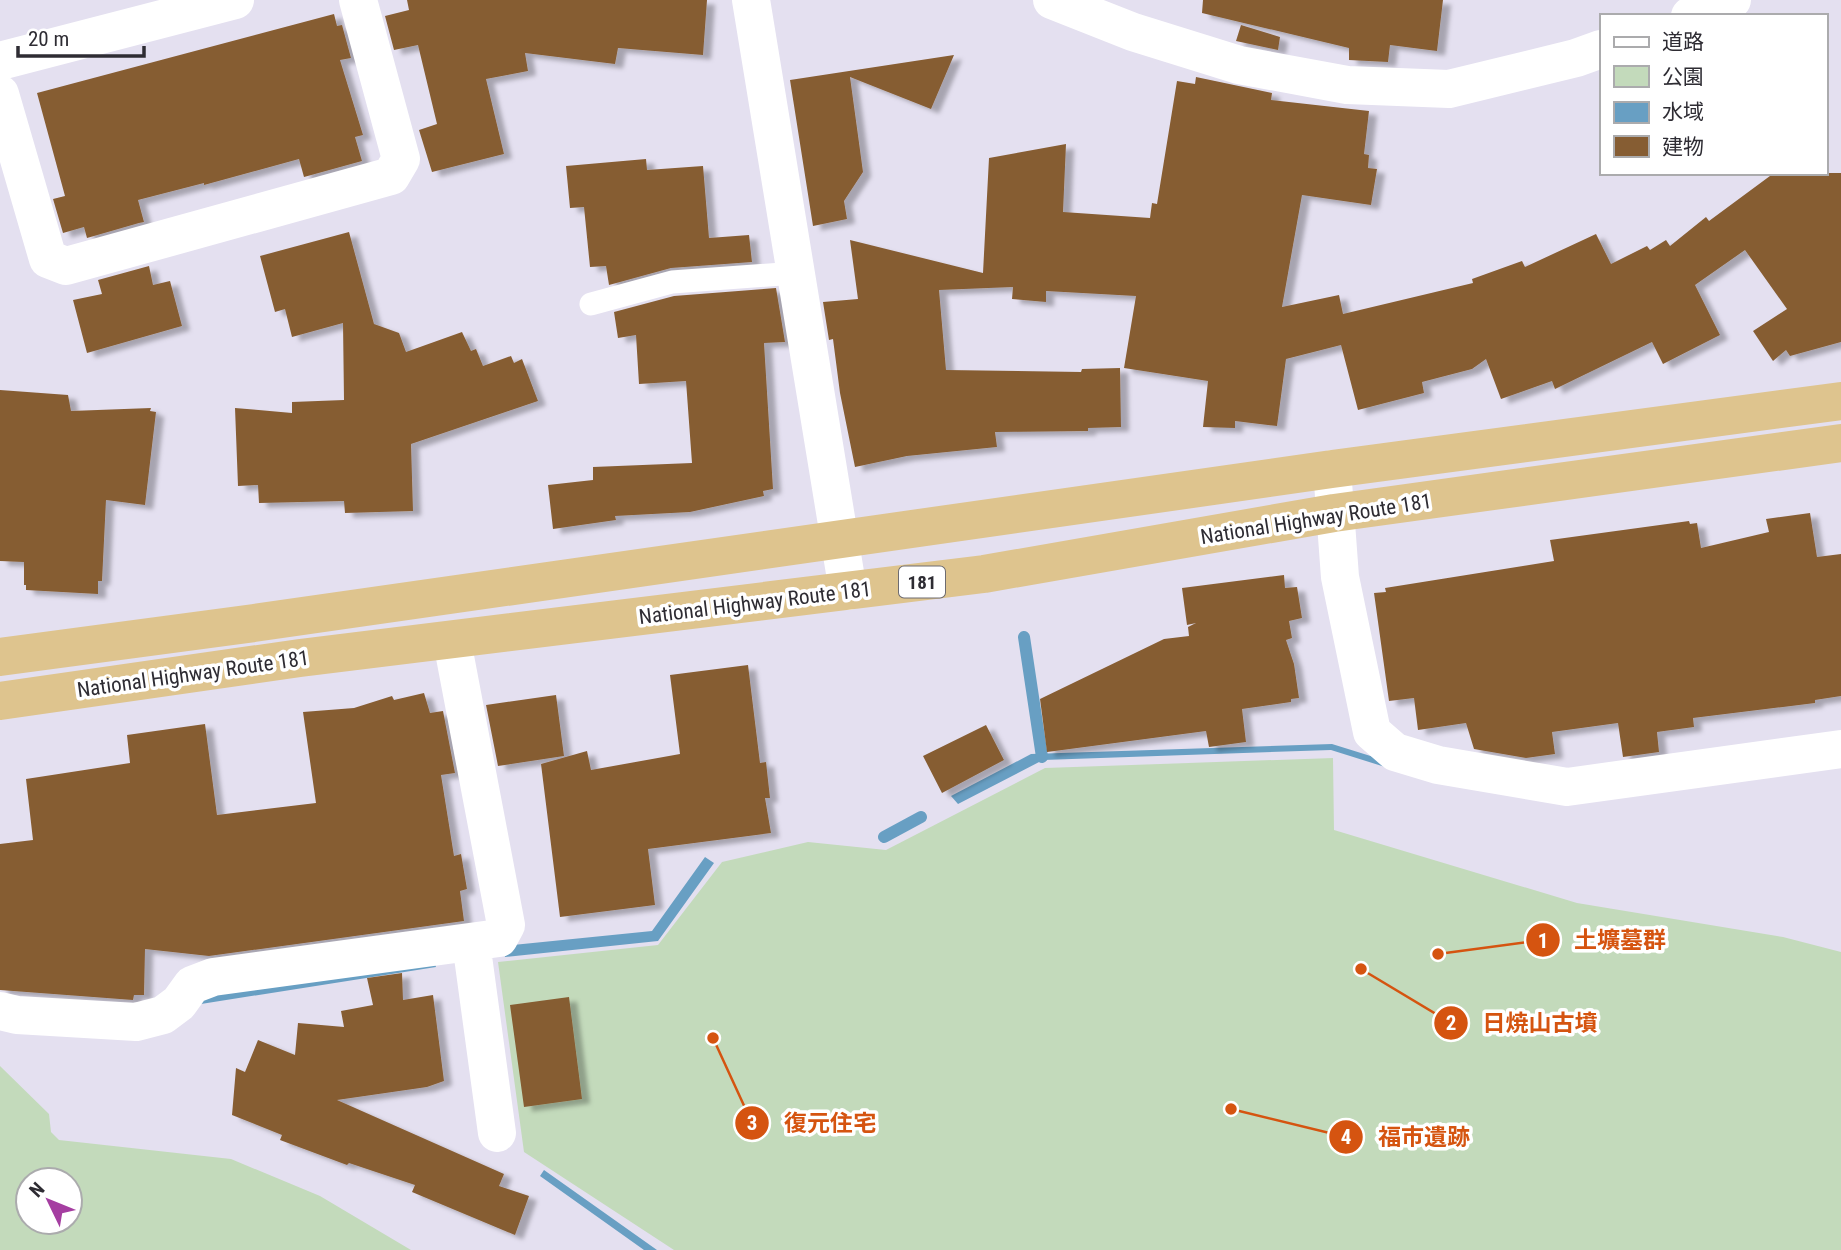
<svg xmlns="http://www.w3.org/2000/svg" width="1841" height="1250" font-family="'Roboto Condensed','Noto Sans JP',sans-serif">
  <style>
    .green { fill: #c3dabb; fill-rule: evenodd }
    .water { fill: #689fc3 }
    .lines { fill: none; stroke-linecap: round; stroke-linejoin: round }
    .stream { stroke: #689fc3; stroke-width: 12 }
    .building { fill: #865d33; filter: url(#shadow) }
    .service { stroke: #fff; stroke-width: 23 }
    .minor { stroke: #fff; stroke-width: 38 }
    .trunk { stroke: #dec48e; stroke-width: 38 }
    .labels { text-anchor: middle; stroke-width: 7; stroke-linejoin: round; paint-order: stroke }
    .shield { fill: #fff; stroke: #6d6b70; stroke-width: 2 }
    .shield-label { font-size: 19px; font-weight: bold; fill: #2e2c33 }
    .street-label { font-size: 21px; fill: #2e2c33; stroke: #fff }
    .leader { fill: none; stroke: #d55410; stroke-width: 2.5 }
    .callout-dot { fill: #d55410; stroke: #fff; stroke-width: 2.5 }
    .mark-label { font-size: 21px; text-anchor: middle; font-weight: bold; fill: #fff }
    .callout-label { font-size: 23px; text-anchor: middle; font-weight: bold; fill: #d55410; stroke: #fff; stroke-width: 7; stroke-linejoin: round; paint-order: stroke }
  </style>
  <defs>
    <filter id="shadow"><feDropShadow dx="8" dy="4.5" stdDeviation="2" flood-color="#0004"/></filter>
  </defs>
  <rect width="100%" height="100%" fill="#e4e0f0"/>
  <path class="green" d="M1333,758l1,72 243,73 206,34 58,15v298h-1167l-150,-98 -26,-190 160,-17 64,-83 86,-20 78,8 159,-82z
    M0,1066l49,48 2,18 8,8 172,19 89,37 91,54h-411zM28,1180h42v42h-42z"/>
  <path class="water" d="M1332,744l106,33 -2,6 -105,-33 -288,10 -85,44 -7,-8 80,-42z
    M705,857l9,6 -56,78 -153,16 -2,-11 149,-15z
    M433,957l3,10 -235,37 -1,-10z
    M544,1170l113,80h-13l-104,-74z"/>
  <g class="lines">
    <path class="stream" d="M1024,637l18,120
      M884,837l37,-20"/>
  </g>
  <path class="building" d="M407,0h300l-4,55 -85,-7 -3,16 -90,-11 3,18 -42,8 18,75 -72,18 -13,-42 18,-6 -19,-79 -24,5 -9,-34 24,-6z
    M1203,0h240l-6,51 -47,-6 -2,17 -39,-2v-12l-147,-35z
    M334,14l3,12 5,-1 9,33 -11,2 23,75 -8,2 7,24 -58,16 -5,-18 -95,26v-2l-66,17 6,22 -5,1 -52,15 -3,-11 -21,6 -10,-34 12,-3 -28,-103z
    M1241,25l39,12 -2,13 -42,-9z
    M954,55l-23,54 -81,-32 13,95 -19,29 3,18 -34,7 -23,-146z
    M1196,77l76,16 -1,7 98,11 -5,43 5,1 -1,13 9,1 -6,36 -69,-10 -20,112 57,-12 4,19 130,-31 -1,-4 50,-18 3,6 71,-33 15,30 36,-18 3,4 16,-10 4,6 36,-29 3,4 65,-48h67v169l-51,14 -4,-6 -13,11 -20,-30 34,-22 -42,-59 -50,35 25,50 -57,29 -11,-22 -97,47 -3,-8 -51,18 -15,-40 -14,10 -50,13 2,11 -66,17 -17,-65 -55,14 -9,67 -42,-5v7l-32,-1 5,-46 -84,-13 12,-72 -90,-5v11l-34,-3 1,-12 -74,3 7,80 135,2 1,-3 38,-1 1,59 -33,1v3l-93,1 2,15 -90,9 -52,11 -15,-74 -7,-54 -4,1 -6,-38 35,-3 -8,-59 133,33 6,-115 77,-14 -3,68 87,6 2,-15 5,1 20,-123 18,3z
    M646,159l1,11 56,-4 6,72 40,-3 3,27 -81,6 -62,17 -3,-19 -16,1 -6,-60 -14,1 -4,-42z
    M349,232l25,92 25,9 7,19 56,-20 9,19 5,-2 7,17 28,-10 3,7 8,-4 16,42 -127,43 2,67 -68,2 -1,-12 -85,2 -1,-18 -20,1 -3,-78 57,5v-11l52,-2 -1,-77 -51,14 -7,-28 -10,3 -15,-56z
    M149,266l4,19 17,-4 12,45 -95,27 -14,-53 29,-6 -4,-14z
    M776,288l9,54 -21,1 9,146 -10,2 1,5 -74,16 -75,4 1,4 -63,9 -5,-44 45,-5v-13l99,-4 -6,-82 -47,3 -3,-49 -18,3 -4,-26 60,-16z
    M0,390l68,5 3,16 80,-3 -1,3 6,1 -11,93 -39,-5 -4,81h-4v13l-72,-4v-5h-2v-23l-24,-1z
    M1810,513l7,44 24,-3v142l-26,4v3l-122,15 1,9 -37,5 2,20 -36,5 -5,-34 -66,9 3,22 -29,4 -52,-9 -8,-26 -48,7 -4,-32 -25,3 -15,-108 12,-1 -1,-4 169,-27 -4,-21 139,-19 1,3 7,-1 4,25 68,-16 -3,-13z
    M1284,575l1,13 12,-1 5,31 -13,3 3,17 -6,2 8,24 5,34 -8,1v3l-49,7 4,33 -37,5 -3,-16 -159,21 -7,-53 124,-60 25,-3 -1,-9 8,-4 -9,2 -5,-37z
    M748,665l12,98 6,-1 4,36h-5l6,35 -123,16 7,56 -95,12 -19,-153 46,-13 4,19 89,-16 -10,-79z
    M424,693l6,20 13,-2 12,62 -14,2 13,81 7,-2 6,35 -7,2 4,30 -255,35 -64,-7 -1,46h-10l-1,5 -133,-10v-146l33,-4 -7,-61 104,-16 -3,-28 78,-11 12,91 99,-12 -13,-91 51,-4 38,-12 2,4z
    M556,695l8,61 -66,10 -12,-61z
    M986,725l18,35 -62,33 -19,-37z
    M402,973l1,27 30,-5 11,86 -17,6 -90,13 167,74 -5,12 30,10 -14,39 -103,-43 3,-7 -66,-22 -2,2 -67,-25 2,-5 -50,-20 4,-47 9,4 13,-32 37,15 3,-32 46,4 -3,-16 32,-6 -6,-27z
    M569,997l13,102 -58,8 -14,-102z"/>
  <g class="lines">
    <path class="service" d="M591,304l81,-22 124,-9"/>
    <path class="minor" d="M751,0l97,591
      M1052,0l81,32 106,33 108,20 102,4 127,-31 25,-9
      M1690,16l42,-16
      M0,61l235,-61
      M0,94l48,165 18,7 325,-90 10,-17 -43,-159
      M1332,469l8,108 32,155 23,20 43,13 129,22 274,-38
      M471,942l26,191
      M0,1011l17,4 119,7 27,-7 16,-12 13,-18 21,-8 286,-39 7,-13 -54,-284"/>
    <path class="trunk" d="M0,657l254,-34 1078,-154 509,-68
      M0,701l300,-43 684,-84 350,-61 507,-70"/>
  </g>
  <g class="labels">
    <rect class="shield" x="899" y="566.5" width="46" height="31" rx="5"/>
    <g class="shield-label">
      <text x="922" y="589">181</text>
    </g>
    <g class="street-label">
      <text transform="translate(1316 519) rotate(-9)" y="7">National Highway Route 181</text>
      <text transform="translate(755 603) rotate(-7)" y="7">National Highway Route 181</text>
      <text transform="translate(193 674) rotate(-8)" y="7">National Highway Route 181</text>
    </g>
  </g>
  <path class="leader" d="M1438 954L1543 940M1361 969L1451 1023M713 1038L752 1123M1231 1109L1346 1137"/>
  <g class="callout-dot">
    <circle cx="1438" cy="954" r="7"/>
    <circle cx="1361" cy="969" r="7"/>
    <circle cx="713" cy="1038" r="7"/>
    <circle cx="1231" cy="1109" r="7"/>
    <circle cx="1543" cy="940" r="18"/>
    <circle cx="1451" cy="1023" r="18"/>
    <circle cx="752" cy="1123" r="18"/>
    <circle cx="1346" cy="1137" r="18"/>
  </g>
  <g class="mark-label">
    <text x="1543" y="948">1</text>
    <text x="1451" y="1030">2</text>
    <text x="752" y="1130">3</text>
    <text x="1346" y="1144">4</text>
  </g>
  <g class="callout-label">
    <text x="1620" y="948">土壙墓群</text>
    <text x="1540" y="1031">日焼山古墳</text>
    <text x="830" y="1131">復元住宅</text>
    <text x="1424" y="1145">福市遺跡</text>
  </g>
  <rect x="1600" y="14" width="228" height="161" fill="#ffffff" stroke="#ababad" stroke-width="2"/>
  <rect x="1614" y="37" width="35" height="10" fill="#ffffff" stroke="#ababad" stroke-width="2"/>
  <text x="1662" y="49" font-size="21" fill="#2e2c33">道路</text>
  <rect x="1614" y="66" width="35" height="21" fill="#c3dabb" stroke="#ababad" stroke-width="2"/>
  <text x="1662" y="84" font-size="21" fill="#2e2c33">公園</text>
  <rect x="1614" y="102" width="35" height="21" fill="#689fc3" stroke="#ababad" stroke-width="2"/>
  <text x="1662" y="119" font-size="21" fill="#2e2c33">水域</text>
  <rect x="1614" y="136" width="35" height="21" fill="#865d33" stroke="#ababad" stroke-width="2"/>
  <text x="1662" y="154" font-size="21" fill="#2e2c33">建物</text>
  <g transform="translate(49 1201) rotate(313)"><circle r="33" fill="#ffffff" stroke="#ababad" stroke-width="2"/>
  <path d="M0-5L12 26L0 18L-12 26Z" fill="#a53ea1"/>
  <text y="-10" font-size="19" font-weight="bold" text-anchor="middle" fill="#2e2c33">N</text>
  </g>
  <path d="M18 46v10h126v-10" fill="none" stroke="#2e2c33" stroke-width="3.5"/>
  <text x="28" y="46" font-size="21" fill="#2e2c33" stroke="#ffffff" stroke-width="5" paint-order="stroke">20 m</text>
</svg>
